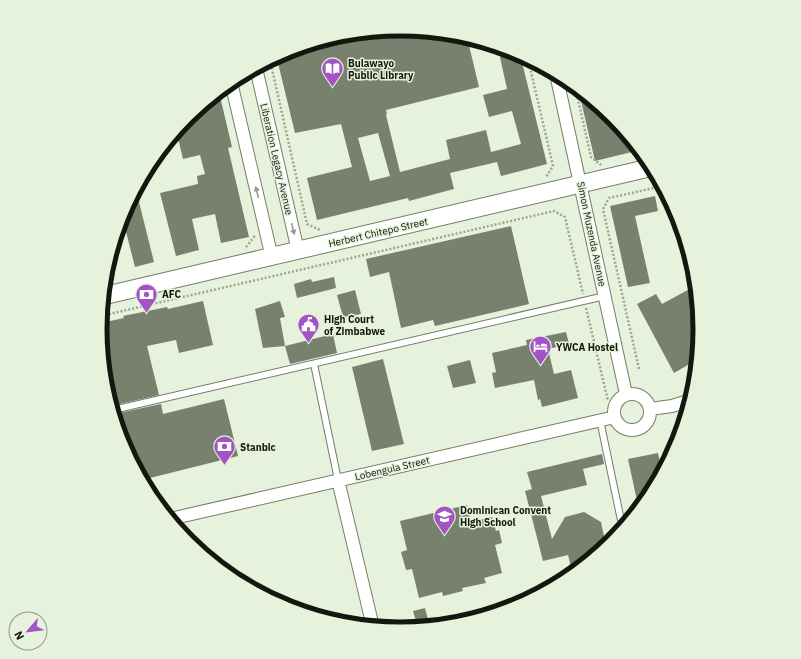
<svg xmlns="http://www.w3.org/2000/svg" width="801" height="659" font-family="'IBM Plex Sans',sans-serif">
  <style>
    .building { fill: #77816e; fill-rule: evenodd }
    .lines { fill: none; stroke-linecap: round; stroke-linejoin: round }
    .lane-casing { stroke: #747d6a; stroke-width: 8 }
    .street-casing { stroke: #747d6a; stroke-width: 14 }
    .secondary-casing { stroke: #747d6a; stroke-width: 19 }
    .path { stroke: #9ca594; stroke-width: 2.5; stroke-dasharray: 2 2; stroke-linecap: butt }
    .lane { stroke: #fff; stroke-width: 6 }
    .street { stroke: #fff; stroke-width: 12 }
    .secondary { stroke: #fff; stroke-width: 17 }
    .oneway { fill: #959793 }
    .labels { text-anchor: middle; stroke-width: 3; stroke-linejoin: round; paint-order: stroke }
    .poi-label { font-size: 10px; font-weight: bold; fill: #13170f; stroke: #e7f2dd; text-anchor: start }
    .street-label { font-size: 10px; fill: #13170f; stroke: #e7f2dd }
    .rim { fill: none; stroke: #13170f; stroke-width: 5 }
  </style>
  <rect width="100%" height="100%" fill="#e7f2dd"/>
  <path class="building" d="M401,29l58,6 8,2 12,50 -93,23 1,4 -1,1 14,57 50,-13 -4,-19 40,-10 5,22 30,-8 -9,-33 -23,6 -6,-22 24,-6 -7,-32 20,-3 27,110 -46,12 -4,-14 -47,11 4,16 -45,12 -1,-3 -91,22 -10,-42 45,-11 -11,-43 -46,9 -17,-70 7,-11 15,-4 74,-16zM378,133l12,43 -20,5 -12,-43z
    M578,88l35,29 27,33 -45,11z
    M219,92l13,55 -4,1 21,89 -28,6 -6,-29 -23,5 7,31 -23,6 -16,-63 38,-9 -1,-8 8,-2 -5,-19 -17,4 -5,-21 -9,2 19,-23z
    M136,190l18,72 -19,5 -13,-51z
    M655,196l3,15 -23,5 15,67 -22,4 -18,-81z
    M511,226l18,78 -94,22 -2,-6 -32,8 -12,-56 -19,5 -4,-18z
    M334,277l2,11 -39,10 -3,-14 17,-5 1,3z
    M697,285l4,45 -3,26 -6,3 1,3 -19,11 -37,-69 19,-10 6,10z
    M355,290l6,24 -18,3 -6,-22z
    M203,301l10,44 -34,8 -3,-13 -29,6 12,49 -48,11 -5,-18 -6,-59 1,-6 23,-5 -1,-2 44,-9 1,2z
    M280,301l5,16 -5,1 5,28 -22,2 -8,-39z
    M566,332l3,12 -21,5 6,25 17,-4 7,28 -36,9 -2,-8 -2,1 -4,-20 -39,8 -3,-15 4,-1 -4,-19 35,-8 -1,-5z
    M333,334l4,19 -47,11 -5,-18z
    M383,359l21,85 -32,7 -20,-84z
    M470,360l6,23 -23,5 -6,-22z
    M224,399l14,57 -96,24 -19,-36 -9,-30 47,-10 2,10z
    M658,453l4,21 -12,23 -11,13 -11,-51z
    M602,454l2,10 -21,5 4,16 -46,11 11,43 13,-22 19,-5 17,10 4,19 -7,14 -25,20 -5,-20 -25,6 -18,-70 7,-2 -5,-17z
    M467,505l4,17 21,-5 4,14 3,-1 3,13 -7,2 7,28 -18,5 2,5 -24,5 1,3 -20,5 -1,-4 -23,6 -7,-29 -6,1 -5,-18 6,-2 -7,-29z
    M425,608l5,19 -12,1 -5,-17z"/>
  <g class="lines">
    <defs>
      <path id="lane" d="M314,364l24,116
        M113,410l492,-114
        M600,420l23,110"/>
      <path id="street" d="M256,68l42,183
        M556,74l70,320
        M231,82l41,176
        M614 412a18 18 0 1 1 36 0a18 18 0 1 1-36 0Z
        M650,409l22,-3 19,-6
        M338,480l35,147
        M170,519l445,-102"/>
      <path id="secondary" d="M103,296l550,-129"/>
    </defs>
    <use href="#lane" class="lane-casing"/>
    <use href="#street" class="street-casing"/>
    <use href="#secondary" class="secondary-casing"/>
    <path class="path" d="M528,59l25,107 -7,11
      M270,60l37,164 13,6
      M575,86l16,71 10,8
      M246,247l8,-10v-2
      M586,308l22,93
      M101,316l453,-105 11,6 18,77
      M639,369l-36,-160 6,-11 54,-12"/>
    <use href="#lane" class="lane"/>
    <use href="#street" class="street"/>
    <use href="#secondary" class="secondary"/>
  </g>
  <defs><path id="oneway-solid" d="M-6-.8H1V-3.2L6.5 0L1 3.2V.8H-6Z"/></defs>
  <g class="oneway">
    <use href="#oneway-solid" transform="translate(257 192) rotate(-103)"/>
    <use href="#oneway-solid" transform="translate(293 229) rotate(77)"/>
  </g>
  <defs>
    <symbol id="library-pin" viewBox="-11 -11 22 30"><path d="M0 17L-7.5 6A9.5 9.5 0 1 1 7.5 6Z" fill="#a253c4" stroke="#e7f2dd"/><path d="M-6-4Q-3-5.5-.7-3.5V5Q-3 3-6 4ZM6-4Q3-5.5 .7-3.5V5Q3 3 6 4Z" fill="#fff"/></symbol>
    <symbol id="bank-pin" viewBox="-11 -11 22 30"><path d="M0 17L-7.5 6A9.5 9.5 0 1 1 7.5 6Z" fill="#a253c4" stroke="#e7f2dd"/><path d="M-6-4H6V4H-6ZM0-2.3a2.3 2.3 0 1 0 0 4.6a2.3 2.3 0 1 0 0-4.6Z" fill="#fff"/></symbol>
    <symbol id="civic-pin" viewBox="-11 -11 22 30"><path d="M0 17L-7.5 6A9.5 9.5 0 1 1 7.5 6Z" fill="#a253c4" stroke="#e7f2dd"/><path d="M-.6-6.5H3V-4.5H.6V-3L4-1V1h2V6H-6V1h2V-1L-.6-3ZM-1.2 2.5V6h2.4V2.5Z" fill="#fff"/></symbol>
    <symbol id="hotel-pin" viewBox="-11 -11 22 30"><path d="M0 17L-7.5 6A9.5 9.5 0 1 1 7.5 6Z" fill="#a253c4" stroke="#e7f2dd"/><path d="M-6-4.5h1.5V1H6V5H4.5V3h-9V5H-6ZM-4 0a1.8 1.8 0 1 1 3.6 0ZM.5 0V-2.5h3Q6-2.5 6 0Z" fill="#fff"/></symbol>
    <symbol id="school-pin" viewBox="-11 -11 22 30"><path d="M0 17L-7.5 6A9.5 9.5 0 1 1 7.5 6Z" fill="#a253c4" stroke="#e7f2dd"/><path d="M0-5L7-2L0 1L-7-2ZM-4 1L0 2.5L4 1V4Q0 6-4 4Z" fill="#fff"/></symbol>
  </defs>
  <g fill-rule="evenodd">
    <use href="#library-pin" x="320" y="56" width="25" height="34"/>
    <use href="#bank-pin" x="134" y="282" width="25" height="34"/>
    <use href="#civic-pin" x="296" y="312" width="25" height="34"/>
    <use href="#hotel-pin" x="528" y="334" width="25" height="34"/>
    <use href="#bank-pin" x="212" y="434" width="25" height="34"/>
    <use href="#school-pin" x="432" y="504" width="25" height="34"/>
  </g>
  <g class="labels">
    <g class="poi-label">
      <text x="348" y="67">Bulawayo<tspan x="348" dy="12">Public Library</tspan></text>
      <text x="162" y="298">AFC</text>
      <text x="324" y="323">High Court<tspan x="324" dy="12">of Zimbabwe</tspan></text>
      <text x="556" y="351">YWCA Hostel</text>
      <text x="240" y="451">Stanbic</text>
      <text x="460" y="514">Dominican Convent<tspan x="460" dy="12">High School</tspan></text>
    </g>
    <g class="street-label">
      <text transform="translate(277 159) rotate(77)" y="4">Liberation Legacy Avenue</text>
      <text transform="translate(378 232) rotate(-13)" y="4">Herbert Chitepo Street</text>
      <text transform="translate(592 234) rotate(78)" y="4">Simon Muzenda Avenue</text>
      <text transform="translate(392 468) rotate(-13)" y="4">Lobengula Street</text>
    </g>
  </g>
  <path d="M0 0H801V659H0ZM107 329a293 293 0 1 1 586 0a293 293 0 1 1-586 0Z" fill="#e7f2dd" fill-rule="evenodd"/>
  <path class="rim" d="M107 329a293 293 0 1 1 586 0a293 293 0 1 1-586 0Z"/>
  <g transform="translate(28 631) rotate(242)"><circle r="19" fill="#e7f2dd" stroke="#929a8b"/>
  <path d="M0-3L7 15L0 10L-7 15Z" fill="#a253c4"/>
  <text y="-6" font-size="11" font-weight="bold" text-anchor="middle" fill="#13170f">N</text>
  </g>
</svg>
